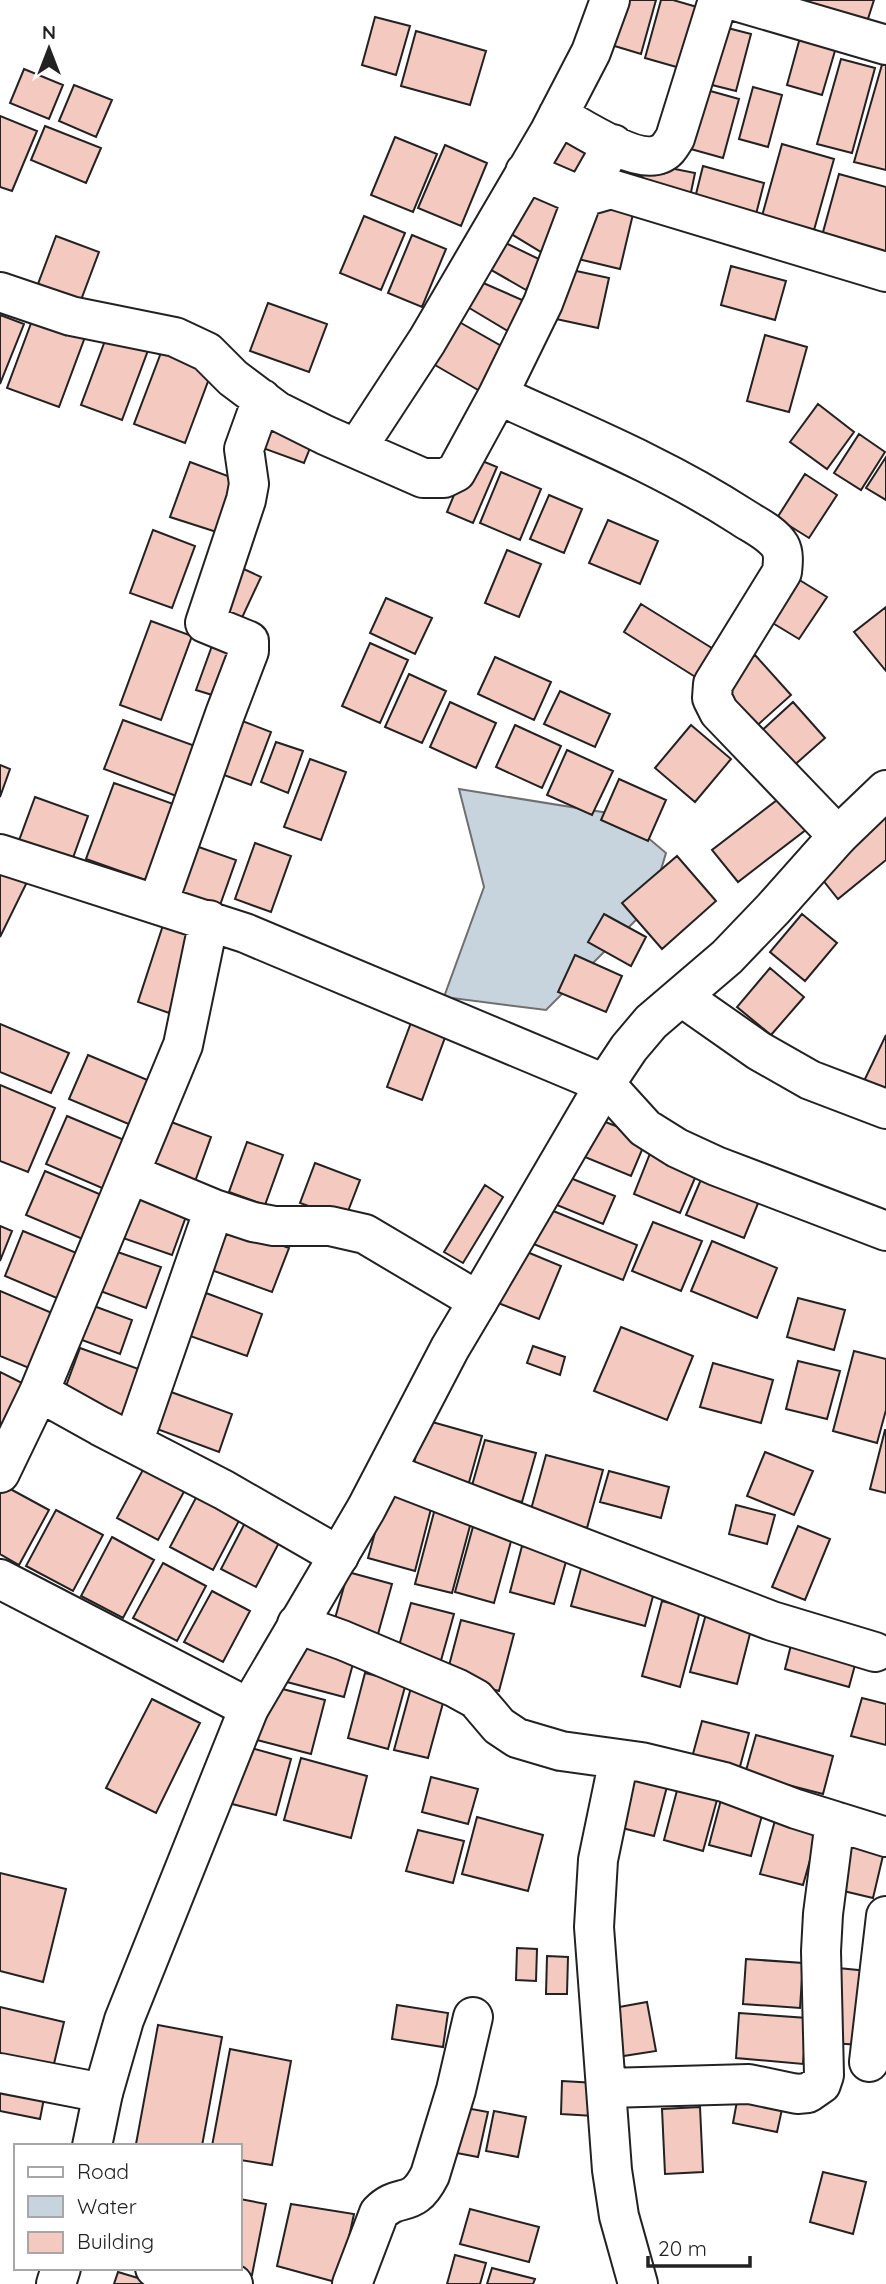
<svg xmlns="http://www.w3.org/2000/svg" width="886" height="2284" font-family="Quicksand,sans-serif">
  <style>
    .water { fill: #c7d3dd; stroke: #6f6f6f; stroke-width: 2 }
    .building { fill: #f3c9c0; stroke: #222; stroke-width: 2 }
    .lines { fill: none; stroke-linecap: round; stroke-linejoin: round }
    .minor-casing { stroke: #222; stroke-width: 42 }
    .major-casing { stroke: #222; stroke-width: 42 }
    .minor { stroke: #fff; stroke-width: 38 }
    .major { stroke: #fff; stroke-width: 38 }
  </style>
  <rect width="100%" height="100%" fill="#fff"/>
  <path class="water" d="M459,789l162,26 45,38 -16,53 -104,104 -102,-13 40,-110z"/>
  <path class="building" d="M620,0h36l-15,54 -33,-10z
    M661,0h12l31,9 -17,61 -42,-12z
    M796,0h78l-8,25z
    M375,17l35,9 -14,49 -34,-10z
    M716,25l35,9 -15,57 -36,-9z
    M416,31l70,20 -16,54 -69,-19z
    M801,34l36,10 -15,51 -35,-10z
    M841,59l34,9 -23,85 -35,-9z
    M883,61l3,1v108l-32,-8z
    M24,69l39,16 -14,34 -39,-16z
    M74,85l38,15 -16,37 -37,-16z
    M696,87l43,12 -16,59 -43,-12z
    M753,87l29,8 -14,52 -29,-8z
    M0,116l37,15 -25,60 -12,-4z
    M45,126l56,22 -15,35 -55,-23z
    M567,129l37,22 -24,40 -37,-22z
    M395,137l42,17 -24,58 -42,-17z
    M782,144l52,15 -20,71 -52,-14z
    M445,145l42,18 -26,63 -43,-18z
    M645,163l50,10 -5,24 -50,-11z
    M703,166l61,17 -9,35 -61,-16z
    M839,174l47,13v66l-66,-10z
    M523,189l42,21 -24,42 -38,-23z
    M587,203l46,11 -13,55 -46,-11z
    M364,216l41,17 -24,57 -41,-17z
    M412,235l34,14 -24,58 -34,-14z
    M56,236l43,16 -18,48 -43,-16z
    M495,238l48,23 -17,29 -45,-26z
    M731,266l55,15 -11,39 -54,-15z
    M567,269l42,9 -11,50 -42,-9z
    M481,282l48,21 -18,30 -45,-27z
    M268,303l59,21 -18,48 -59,-21z
    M0,315l24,9 -24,60z
    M33,318l52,19 -26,70 -52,-19z
    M454,319l56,32 -25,43 -57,-33z
    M109,330l41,15 -28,75 -41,-15z
    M765,335l42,12 -18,65 -42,-11z
    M162,350l51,18 -28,75 -51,-19z
    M818,404l36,28 -27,37 -37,-27z
    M262,419l52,19 -10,25 -52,-19z
    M859,434l26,18 -24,38 -27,-17z
    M470,456l27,11 -24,56 -26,-11z
    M886,457v43l-20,-12z
    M190,462l54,20 -15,54 -59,-19z
    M501,472l40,17 -21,51 -40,-17z
    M805,474l32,21 -28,43 -32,-20z
    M549,495l33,14 -18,44 -34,-14z
    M608,520l50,21 -18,43 -51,-21z
    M153,530l42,16 -23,62 -42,-15z
    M507,550l34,14 -22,53 -34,-14z
    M235,565l26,12 -21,45 -26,-12z
    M793,576l34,21 -28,42 -33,-20z
    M386,598l46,20 -17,36 -45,-21z
    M641,604l74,46 -18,28 -73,-46z
    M886,607v64l-32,-39z
    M151,621l41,15 -31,84 -41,-15z
    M213,643l25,8 -16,47 -26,-8z
    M370,643l38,17 -28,63 -38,-17z
    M755,655l36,40 -39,35 -37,-39z
    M495,657l56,25 -17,38 -56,-26z
    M409,674l37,17 -24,52 -37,-16z
    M560,691l50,23 -15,33 -51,-23z
    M450,702l46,21 -20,45 -46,-21z
    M793,702l32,36 -35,31 -32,-35z
    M232,717l39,15 -20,53 -38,-14z
    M123,720l75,27 -19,50 -75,-28z
    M515,725l46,21 -19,42 -46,-21z
    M691,725l40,34 -36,43 -40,-34z
    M276,742l27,9 -15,42 -27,-11z
    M567,750l46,21 -21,44 -45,-20z
    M310,759l36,13 -25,68 -37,-13z
    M0,765l10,4 -10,28z
    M619,779l47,21 -18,41 -47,-21z
    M114,783l65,23 -28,76 -65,-23z
    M35,797l53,19 -18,50 -53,-20z
    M781,797l26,32 -69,53 -26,-32z
    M886,811v49l-48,39 -24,-30z
    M255,843l36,13 -20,56 -36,-13z
    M193,845l43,15 -17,48 -44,-16z
    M677,856l39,45 -54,48 -40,-46z
    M0,861l30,15 -30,61z
    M604,914l42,23 -15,29 -43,-24z
    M802,914l35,29 -32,38 -35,-29z
    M166,916l32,11 -29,86 -31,-11z
    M575,955l47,21 -16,36 -48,-20z
    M770,968l34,29 -33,38 -34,-28z
    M412,1020l35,12 -25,68 -35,-13z
    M0,1024l69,29 -18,40 -51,-21z
    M886,1035v57l-22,-11z
    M88,1055l69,29 -19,44 -69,-29z
    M0,1085l55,23 -27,64 -28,-11z
    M67,1116l62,26 -20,49 -63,-27z
    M595,1118l52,20 -16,38 -51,-21z
    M166,1120l45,17 -18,50 -45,-17z
    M247,1142l36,13 -18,50 -36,-13z
    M651,1151l47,20 -18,42 -46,-19z
    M315,1163l45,17 -15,39 -45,-16z
    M45,1171l59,25 -19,44 -59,-25z
    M563,1175l52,21 -12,28 -51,-21z
    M702,1177l57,24 -15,37 -58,-23z
    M485,1185l18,12 -40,66 -19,-11z
    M134,1192l54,19 -16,44 -55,-19z
    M541,1206l96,39 -14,35 -97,-39z
    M653,1222l49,19 -21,50 -49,-20z
    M223,1224l66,24 -17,44 -66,-24z
    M0,1226l12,5 -12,30z
    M23,1231l56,23 -20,45 -54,-23z
    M712,1241l65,27 -20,50 -66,-27z
    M515,1247l46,19 -22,53 -46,-18z
    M106,1248l55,19 -15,41 -54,-20z
    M0,1291l52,22 -23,55 -29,-12z
    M206,1293l56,21 -15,42 -57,-20z
    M798,1298l47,12 -11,40 -47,-13z
    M83,1302l49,18 -12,34 -49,-18z
    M621,1327l72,29 -26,64 -73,-29z
    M533,1346l32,11 -5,18 -33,-12z
    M80,1348l67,24 -18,50 -67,-25z
    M854,1351l32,8v51l-9,33 -44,-12z
    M798,1361l42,10 -13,48 -41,-10z
    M713,1363l60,17 -12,43 -61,-16z
    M0,1372l24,12 -24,46z
    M171,1392l61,22 -13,38 -62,-23z
    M425,1420l57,16 -14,50 -56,-15z
    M885,1430h1v63l-16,-4z
    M485,1440l51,13 -14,49 -51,-13z
    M765,1452l48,19 -19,44 -47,-19z
    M546,1455l57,15 -16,58 -57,-15z
    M145,1466l41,22 -28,52 -41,-22z
    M609,1471l60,16 -8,31 -61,-16z
    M3,1485l46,25 -30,55 -19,-11v-63z
    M387,1489l46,12 -18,70 -47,-13z
    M199,1492l43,23 -29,55 -43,-23z
    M437,1501l37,10 -22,82 -37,-9z
    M736,1505l39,10 -8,29 -38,-10z
    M56,1510l47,25 -30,56 -47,-25z
    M248,1517l35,18 -27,52 -35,-18z
    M474,1523l39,11 -19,69 -39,-11z
    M798,1526l32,13 -25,61 -33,-13z
    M112,1537l42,23 -31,58 -42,-22z
    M522,1546l45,12 -13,46 -44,-12z
    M163,1563l43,23 -29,55 -44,-23z
    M582,1565l74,20 -11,41 -74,-20z
    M348,1572l44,12 -14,50 -44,-12z
    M212,1591l38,20 -27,51 -39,-20z
    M662,1601l38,10 -20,76 -38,-11z
    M411,1603l43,11 -14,50 -43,-11z
    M706,1614l46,12 -15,58 -47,-12z
    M461,1620l53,14 -15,57 -53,-14z
    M297,1634l60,15 -13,48 -61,-16z
    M793,1637l65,17 -9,33 -64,-18z
    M365,1673l41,10 -18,66 -40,-11z
    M412,1684l34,8 -18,66 -34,-8z
    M271,1686l54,14 -14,54 -54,-14z
    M862,1698l24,6v41l-35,-9z
    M152,1699l48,24 -44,90 -50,-25z
    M702,1721l47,12 -11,41 -47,-13z
    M756,1735l77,21 -10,38 -78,-20z
    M248,1747l43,12 -15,56 -44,-11z
    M301,1758l66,18 -16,62 -67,-18z
    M630,1768l39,11 -15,57 -40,-10z
    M431,1777l47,12 -10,35 -46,-12z
    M680,1779l40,10 -17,62 -39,-11z
    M722,1796l42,12 -13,48 -42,-11z
    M477,1817l66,18 -15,56 -66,-17z
    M776,1817l43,11 -16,57 -43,-11z
    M418,1830l46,11 -11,42 -47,-12z
    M849,1834l37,9 -13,55 -38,-9z
    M0,1873l66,16 -23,93 -43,-11z
    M517,1948l20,1 -1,32 -20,-1z
    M547,1956l21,1 -1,37h-21z
    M746,1959l57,4 -3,45 -57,-4z
    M838,1968l30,3 -7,74 -30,-2z
    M647,2002l9,49 -39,6 -9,-48z
    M397,2005l51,8 -5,34 -51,-8z
    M0,2007l64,15 -12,50 -52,-12z
    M739,2013l68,5 -4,46 -67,-6z
    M158,2025l64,12 -20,109 -66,-2z
    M230,2049l61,12 -19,104 -32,-5v-14h-28z
    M0,2079l46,9 -6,31 -40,-8z
    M562,2081l34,2 -2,33 -33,-2z
    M739,2090l45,10 -7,32 -44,-9z
    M455,2106l33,6 -10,45 -32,-6z
    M700,2107l3,65 -38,2 -3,-65z
    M494,2111l32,6 -8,40 -32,-6z
    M823,2172l43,10 -13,52 -43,-12z
    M240,2199l26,5 -14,71 -39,-7h27z
    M291,2204l63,10 -15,69 -62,-17z
    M470,2209l69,18 -10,35 -69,-18z
    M455,2255l31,8 -6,21h-33z
    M492,2268l43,11 -2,5h-46z
    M118,2272l40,12h-44z"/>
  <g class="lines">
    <defs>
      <path id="minor" d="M732,0l154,45
        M558,115c22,12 78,50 102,39 8,-3 11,-10 15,-16l43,-138
        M525,172l58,25 28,-8 275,83
        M0,292l71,24 104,21 32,15 26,26 44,33 48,24 98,43h21l12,-6 42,-77 45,-92 40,-106 30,-53
        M498,395c83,38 167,72 244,122 12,8 30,16 38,29 4,7 3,17 2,26l-69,112 -1,14 7,14 119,124
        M357,448l70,-107 123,-210 41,-79 19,-52
        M0,854l245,79 360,151 40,44 32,20 39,18 170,65
        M158,903l67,-189 24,-63v-10l-44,-18 41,-123 3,-16 -5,-35 18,-50
        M682,997l77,54 51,29 76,29
        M130,1174l84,35 39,13 21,4h56l35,8 113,67
        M39,1392l61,34 124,64 115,66
        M133,1443l81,-234
        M386,1472l386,149 103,31
        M0,1473l39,-81 144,-347 26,-125
        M0,1579l249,129
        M297,1624l45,16 114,48 20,11 23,27 18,12 44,13 80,11 83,20 72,27 90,28
        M619,1759l-21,101 -4,67 18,243 7,46 19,68
        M869,2062l17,-146
        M0,2073l103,20
        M607,2088l142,-4 48,10 11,-1 13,-9 3,-9 -3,-124 2,-37 12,-93
        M155,2268l78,16
        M352,2284l27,-71c21,-22 33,-2 51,-38l26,-85 17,-73"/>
      <path id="major" d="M92,2146l11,-53 21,-73 125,-312 117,-199 84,-161 28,-47 127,-217 24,-36 22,-26 76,-65 46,-48 65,-73 48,-46
        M56,2284l5,-16"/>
    </defs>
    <use href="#minor" class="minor-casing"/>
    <use href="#major" class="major-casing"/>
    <use href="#minor" class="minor"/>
    <use href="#major" class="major"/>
  </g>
  <rect x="14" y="2144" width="228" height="126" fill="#ffffff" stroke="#a7a7a7" stroke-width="2"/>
  <rect x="28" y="2167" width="35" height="10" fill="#ffffff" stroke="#a7a7a7" stroke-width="2"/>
  <text x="77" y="2179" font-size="21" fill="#222222">Road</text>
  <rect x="28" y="2196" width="35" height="21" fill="#c7d3dd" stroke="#a7a7a7" stroke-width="2"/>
  <text x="77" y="2214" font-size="21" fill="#222222">Water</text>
  <rect x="28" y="2232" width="35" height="21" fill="#f3c9c0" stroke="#a7a7a7" stroke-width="2"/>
  <text x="77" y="2249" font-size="21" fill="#222222">Building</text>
  <g transform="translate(49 49)" stroke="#ffffff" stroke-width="5" paint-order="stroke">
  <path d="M0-5L12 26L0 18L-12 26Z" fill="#222222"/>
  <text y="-10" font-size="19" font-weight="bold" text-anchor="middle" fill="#222222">N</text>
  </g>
  <path d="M648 2256v10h102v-10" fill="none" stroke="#222222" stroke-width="3.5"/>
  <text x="658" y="2256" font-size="21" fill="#222222" stroke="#ffffff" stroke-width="5" paint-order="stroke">20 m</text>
</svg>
